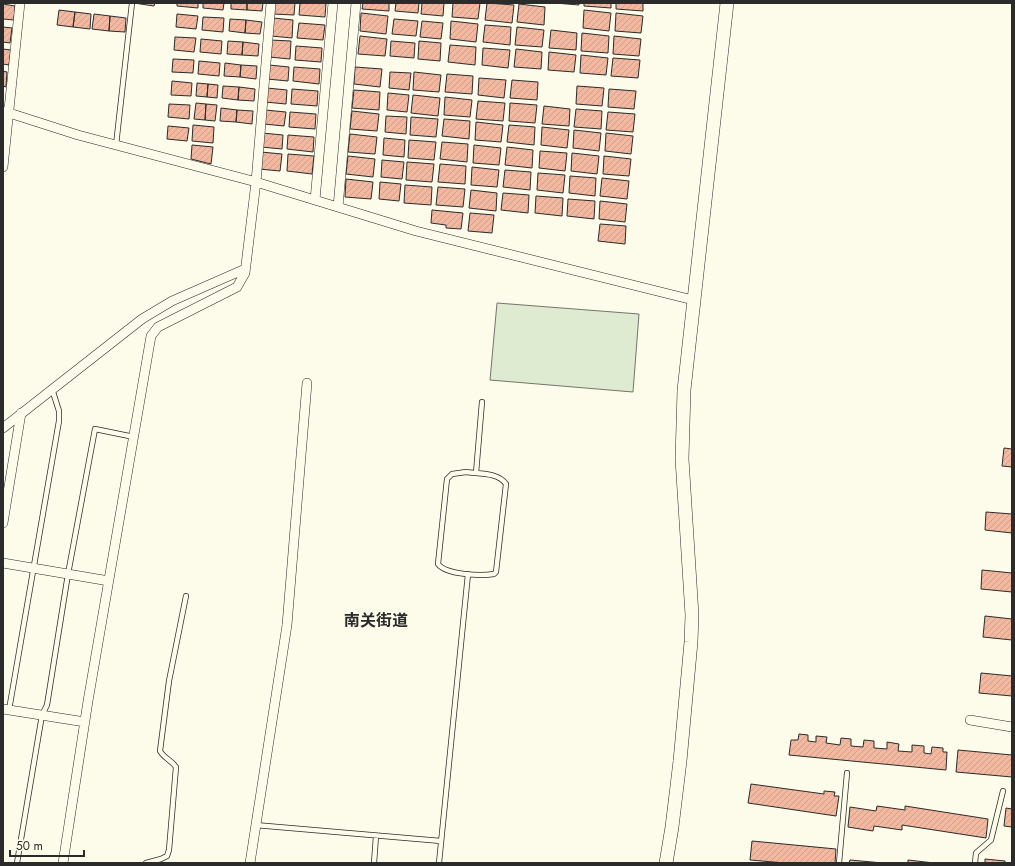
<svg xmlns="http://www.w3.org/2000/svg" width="1015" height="866" font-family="Jost,'Noto Sans SC',sans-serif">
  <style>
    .park { fill: #deebd1; stroke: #74746e }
    .building { fill: url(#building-hatch); stroke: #2b2b2b }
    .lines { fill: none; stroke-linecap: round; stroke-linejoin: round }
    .lane-casing { stroke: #2b2b2b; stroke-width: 6 }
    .street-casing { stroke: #2b2b2b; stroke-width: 10 }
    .secondary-casing { stroke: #2b2b2b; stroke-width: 14 }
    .lane { stroke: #fdfbea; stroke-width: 4.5 }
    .street { stroke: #fdfbea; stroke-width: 9 }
    .secondary { stroke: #fdfbea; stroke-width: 13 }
    .labels { text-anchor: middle; stroke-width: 3; stroke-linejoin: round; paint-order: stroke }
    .district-label { font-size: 16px; font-weight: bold; fill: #2b2b2b; stroke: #fdfbea }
  </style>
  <defs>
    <pattern id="building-hatch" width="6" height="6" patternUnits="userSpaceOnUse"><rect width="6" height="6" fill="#f2b8a0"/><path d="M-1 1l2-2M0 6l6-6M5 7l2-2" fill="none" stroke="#d09e8a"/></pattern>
  </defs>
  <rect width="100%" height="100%" fill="#fdfbea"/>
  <path class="park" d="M497,303l142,11 -6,78 -143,-12z"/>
  <path class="building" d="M134,3h21l-1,3z
    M177,3h21v5l-21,-2z
    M203,3h21l-1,7 -20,-2z
    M231,3h16v7l-16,-1z
    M247,3h16l-1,8 -15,-1z
    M274,3h21l-1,12 -21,-1z
    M300,3h26l-1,14 -26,-2z
    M363,3h26v8l-27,-2z
    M396,3h23l-1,10 -23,-2z
    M422,3h22l-1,13 -22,-2z
    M453,3h27l-2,16 -26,-2z
    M487,3l27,2 -2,18 -27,-3z
    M555,3h24v2z
    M584,3h27v5l-27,-2z
    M616,3h27v8l-27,-2z
    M3,4l12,2 -1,14 -11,-1z
    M519,4l26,3 -1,18 -27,-3z
    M59,10l16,2 -2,15 -16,-2z
    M584,10l27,3 -2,18 -26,-3z
    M75,12l16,2 -1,15 -17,-2z
    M361,13l27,3 -2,18 -26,-3z
    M616,13l27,3 -2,17 -26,-2z
    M94,14l16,2 -1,15 -17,-2z
    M177,14l21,2 -2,13 -20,-2z
    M110,16l16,2 -1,14 -16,-1z
    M203,17l21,1 -1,14 -21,-2z
    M273,18l20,2 -1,18 -21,-2z
    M230,19l16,1 -1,13 -16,-2z
    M394,19l24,2 -2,15 -24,-2z
    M246,20l16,2 -2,12 -15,-1z
    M422,21l21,2 -2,16 -21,-2z
    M451,21l27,3 -2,18 -26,-3z
    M299,23l26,2 -2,15 -26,-2z
    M485,25l26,2 -1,18 -27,-3z
    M3,27l9,1 -2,15 -7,-1z
    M517,27l27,3 -2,17 -27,-2z
    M551,30l26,3 -1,17 -27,-2z
    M582,33l27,3 -1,17 -27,-2z
    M360,36l27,3 -2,17 -27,-2z
    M614,36l27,3 -2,17 -26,-2z
    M175,37l21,1 -2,14 -20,-2z
    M201,39l21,2 -1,13 -21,-2z
    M270,40l21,1 -1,18 -21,-2z
    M228,41l15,1 -1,13 -15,-1z
    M391,41l24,2 -1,15 -24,-2z
    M419,41l22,2 -1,18 -22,-2z
    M243,42l16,2 -1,12 -16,-1z
    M450,45l26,2 -1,18 -27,-3z
    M296,46l26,2 -1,14 -26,-2z
    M483,48l27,2 -2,18 -26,-3z
    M3,49l8,1 -2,15 -6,-1z
    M516,49l26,3 -1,17 -27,-2z
    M549,52l27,3 -2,17 -26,-2z
    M581,55l27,3 -2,17 -26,-2z
    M613,58l27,2 -2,18 -27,-2z
    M173,59l21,1 -1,13 -21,-1z
    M199,61l21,2 -1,13 -21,-2z
    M225,63l16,2 -1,12 -16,-1z
    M241,65l16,1 -1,13 -16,-2z
    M269,65l20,2 -1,14 -21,-2z
    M294,67l26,2 -1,15 -26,-3z
    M355,67l27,2 -2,18 -26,-3z
    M3,71l4,1 -1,15 -3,-1z
    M390,72l21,1 -2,17 -20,-2z
    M414,72l27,3 -2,17 -26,-2z
    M447,74l26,2 -1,18 -27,-2z
    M479,78l27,2 -2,18 -26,-3z
    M512,80l26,2 -1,18 -27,-2z
    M172,81l20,2 -1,13 -20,-1z
    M197,83l11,1 -1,13 -11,-1z
    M208,84l10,1 -1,13 -10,-1z
    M223,86l16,1 -1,13 -16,-2z
    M577,86l27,2 -2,18 -26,-2z
    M239,87l16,2 -1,12 -16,-1z
    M267,88l20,2 -1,14 -21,-2z
    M292,89l26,2 -1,15 -26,-2z
    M609,89l27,2 -2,18 -26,-2z
    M354,90l26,2 -1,18 -27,-2z
    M388,93l21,2 -2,17 -20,-2z
    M413,95l27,3 -2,18 -27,-3z
    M445,97l27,3 -2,17 -26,-2z
    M478,101l27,2 -2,18 -27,-2z
    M196,103l10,1 -1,16 -11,-1z
    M510,103l27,2 -2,18 -26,-2z
    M169,104l21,1 -1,14 -21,-2z
    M206,104l11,1 -2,16 -10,-1z
    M544,106l26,3 -1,17 -27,-2z
    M221,108l16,2 -1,12 -16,-1z
    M576,109l26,2 -1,18 -27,-2z
    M237,110l16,1 -1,13 -16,-2z
    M265,110l21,2 -2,14 -20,-2z
    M352,111l27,3 -2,17 -27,-2z
    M290,112l26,2 -1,15 -26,-2z
    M608,112l27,2 -2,18 -27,-2z
    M386,116l21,1 -1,17 -21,-2z
    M411,117l27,2 -2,18 -26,-2z
    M444,119l26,2 -1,18 -27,-3z
    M476,122l27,3 -2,17 -26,-2z
    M193,125l21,2 -1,16 -21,-2z
    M509,125l26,2 -1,18 -27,-3z
    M168,126l21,2 -2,13 -20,-2z
    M542,127l27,3 -2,18 -26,-3z
    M574,130l27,3 -2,18 -26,-3z
    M262,133l21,2 -1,14 -21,-2z
    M606,133l27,3 -2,18 -26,-3z
    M350,134l27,3 -2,17 -27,-2z
    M288,135l26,2 -1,15 -26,-3z
    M384,138l21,2 -1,17 -21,-2z
    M409,140l27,2 -2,18 -26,-2z
    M442,142l26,2 -1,18 -27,-3z
    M192,145l21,2 -2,17 -20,-5z
    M474,145l27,3 -2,17 -26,-2z
    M507,147l26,3 -1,18 -27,-3z
    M540,151l27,2 -2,18 -26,-3z
    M261,152l21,2 -2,17 -21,-2z
    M572,153l27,3 -2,18 -26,-3z
    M288,154l26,2 -2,18 -25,-3z
    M348,156l27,3 -2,18 -27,-3z
    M604,156l27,3 -2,17 -26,-2z
    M382,160l22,2 -2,17 -21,-2z
    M407,162l27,2 -2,18 -26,-2z
    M440,164l26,2 -1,18 -27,-2z
    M472,167l27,3 -2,17 -26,-2z
    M505,170l26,2 -1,18 -27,-3z
    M538,173l27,2 -2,18 -26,-3z
    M570,176l26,2 -1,18 -26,-3z
    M602,178l27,3 -2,18 -27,-3z
    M346,179l27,3 -2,17 -26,-2z
    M380,182l21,2 -2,17 -20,-2z
    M405,185l27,2 -1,18 -27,-2z
    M438,187l27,2 -2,18 -27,-2z
    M471,190l26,3 -1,18 -27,-3z
    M503,193l26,2 -1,18 -27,-3z
    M536,196l27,2 -1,18 -27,-3z
    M568,199l27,2 -1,18 -27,-3z
    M600,201l27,3 -2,18 -26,-3z
    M432,210l31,3 -2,16 -15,-1v-3l-15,-2z
    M470,213l24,2 -2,18 -24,-2z
    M600,224l26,2 -1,18 -27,-3z
    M1004,448l8,1v18l-10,-1z
    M986,512l26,2v19l-27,-3z
    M982,570l30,3v19l-31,-3z
    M985,616l27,3v21l-29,-3z
    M981,673l31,3v20l-33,-3z
    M799,734l9,1v6l8,1v-6l11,1 -1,6 14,2 1,-7 10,1v7l12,1 1,-7 10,1v7l13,1v-7l12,2 -1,7 14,1v-7l12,1v7l7,1 1,-7 11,1v4h4l-1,18 -157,-15 2,-15h7z
    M958,750l54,5v22l-56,-5z
    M751,784l73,10v-3l11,1 -1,4h5l-3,20 -88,-13z
    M877,806l28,4v-4l83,13 -2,19 -84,-13v5l-28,-4 -1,5 -25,-4 2,-20 26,4z
    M1006,808l6,1v18l-8,-1z
    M752,841l84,8 -1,14h-50l-35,-3z
    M985,859l20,2v2h-20z
    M850,860l33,3h-34z
    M908,860l26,3h-26z"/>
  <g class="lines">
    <defs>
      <path id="lane" d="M116,145l16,-142
        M466,472c12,2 32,0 40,12l-10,88 -2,2c-13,2 -48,1 -56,-10l9,-85 5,-5z
        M476,473l6,-71
        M9,710l50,-289v-10l-7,-22
        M255,825l186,16
        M17,863l25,-148 5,-10 21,-131 27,-145 39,8
        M146,863l15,-4 6,-3 2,-6 7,-83c-5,-7 -12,-9 -16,-16l9,-70 17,-85
        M374,863l2,-27
        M439,863l29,-289
        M839,863l8,-90
        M975,863l1,-10 15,-13 12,-49"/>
      <path id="street" d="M3,111l75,24 178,47 160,49 277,69
        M3,167l17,-164
        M315,200l18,-197
        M338,207l18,-204
        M3,428l139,-109 30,-18 73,-32
        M3,523l18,-110
        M3,563l106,18
        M3,709l82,13
        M970,720l42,7
        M63,863l25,-162 63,-365 7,-9 79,-40 8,-14 11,-91 15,-179
        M250,863l37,-238 20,-242"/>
      <path id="secondary" d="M666,863l6,-36 8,-66 11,-119 1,-27 -10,-156 2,-69 43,-387"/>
    </defs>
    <use href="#lane" class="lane-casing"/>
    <use href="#street" class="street-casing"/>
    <use href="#secondary" class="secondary-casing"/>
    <use href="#lane" class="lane"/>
    <use href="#street" class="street"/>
    <use href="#secondary" class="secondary"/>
  </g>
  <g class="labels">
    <g class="district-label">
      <text x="376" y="626">南关街道</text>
    </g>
  </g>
  <rect width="1015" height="866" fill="none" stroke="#2b2b2b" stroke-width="8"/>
  <path d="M10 850v6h74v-6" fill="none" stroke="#2b2b2b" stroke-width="2"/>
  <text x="16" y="850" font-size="12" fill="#2b2b2b" stroke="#fdfbea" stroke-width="3" paint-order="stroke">50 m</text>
</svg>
